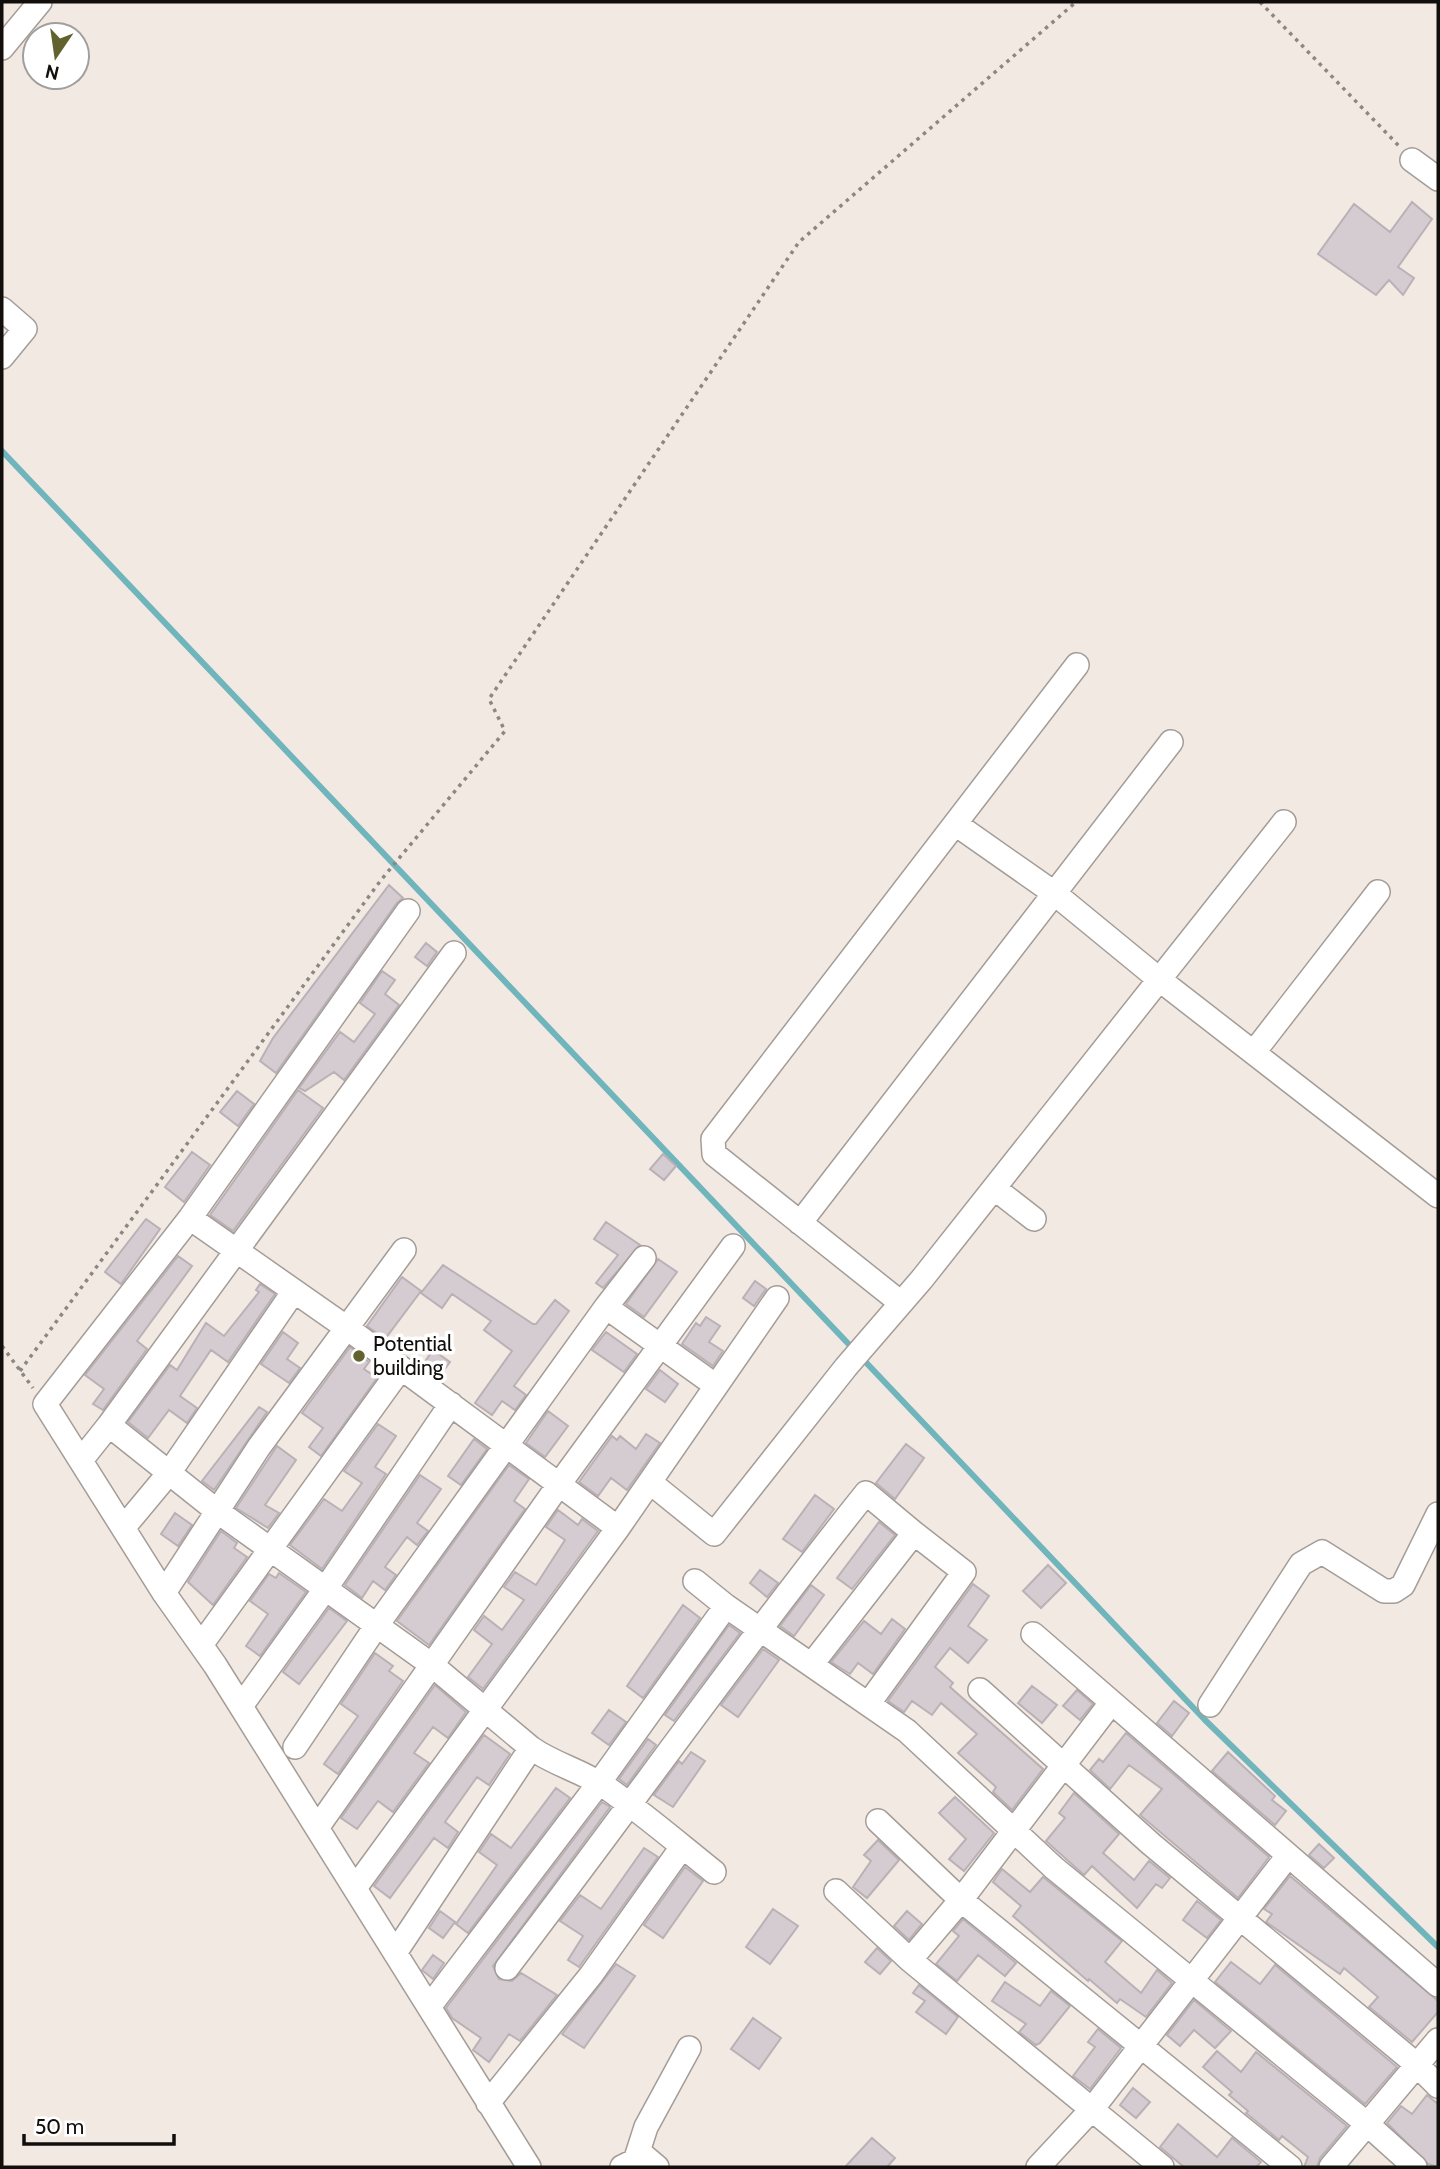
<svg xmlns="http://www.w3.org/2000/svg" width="1440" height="2169" font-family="Cabin,sans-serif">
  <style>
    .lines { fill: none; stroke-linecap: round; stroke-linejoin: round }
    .stream { stroke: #70b4bc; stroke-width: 6 }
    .building { fill: #d5ccd1; stroke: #bab1b6; stroke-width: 2 }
    .minor-casing { stroke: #a49c97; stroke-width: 26 }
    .path { stroke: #8d8783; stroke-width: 3.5; stroke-dasharray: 3.5 5; stroke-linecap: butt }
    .minor { stroke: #fff; stroke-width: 23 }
    .poi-dot { fill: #62622f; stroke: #fff; stroke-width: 2.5 }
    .labels { text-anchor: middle; stroke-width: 7; stroke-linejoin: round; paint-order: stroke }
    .poi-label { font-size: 21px; fill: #110e0c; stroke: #fff; text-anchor: start }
  </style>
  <rect width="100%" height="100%" fill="#f2e9e3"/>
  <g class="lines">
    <path class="stream" d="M2,451l1203,1269 233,227"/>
  </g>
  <path class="building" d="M1412,202l20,17 -34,48 16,11 -11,17 -14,-15 -13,15 -58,-41 36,-50 36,28z
    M389,885l14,13 -6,5 -121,170 -16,-12 13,-23z
    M426,943l11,9 -10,14 -12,-9z
    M382,971l13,9 -10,14 14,11 -55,75 -10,-8 -29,19 -6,-3 41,-56 14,10 21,-28 -15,-11z
    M298,1090l25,18 -90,123 -23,-16z
    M237,1091l17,13 -16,22 -18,-14z
    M192,1152l18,13 -26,37 -19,-15z
    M663,1154l13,12 -12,14 -14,-11z
    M146,1219l14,10 -39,55 -16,-12z
    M606,1222l34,23 -37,43 -7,-5 22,-28 -24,-16z
    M178,1256l14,10 -55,75 10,8 -44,61 -10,-6 11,-15 -19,-14z
    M658,1259l19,13 -33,45 -18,-13z
    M443,1265l90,59h3l19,-24 14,11 -55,75 12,9 -11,15 -13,-9 -10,14 -17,-12 37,-52 -28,-21 7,-9 -39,-27 -10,14 -21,-15z
    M402,1277l19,14 -36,48 -18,-13z
    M755,1281l11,8 -12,17 -11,-8z
    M260,1284l15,10 -47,68 -17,-12 -31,46 17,12 -10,15 -18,-13 -21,28 -20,-16 42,-57 7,5 29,-47 18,13 35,-44 -3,-2z
    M706,1317l14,9 -11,16 14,9 -10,15 -31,-22 14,-21 4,3z
    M283,1332l15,11 -11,16 13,9 -11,15 -28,-19z
    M606,1332l31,22 -13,18 -32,-22z
    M350,1347l19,15 -5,7 13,9 -56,78 -12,-9 14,-19 -21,-15z
    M433,1350l17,12 -12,16 -16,-12z
    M660,1370l18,14 -13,18 -19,-13z
    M259,1407l8,5 -53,78 -12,-9z
    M548,1411l20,15 -23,31 -19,-14z
    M378,1424l18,12 -21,31 11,7 -64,95 -32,-24 34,-46 18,12 20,-28 -18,-12z
    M646,1434l14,9 -33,47 -16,-12 -13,18 -19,-14 33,-46 5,4 3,-4 16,13z
    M474,1439l13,10 -26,36 -13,-9z
    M906,1444l18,14 -29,41 -19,-16z
    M277,1446l19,14 -31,45 14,8 -11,15 -32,-20z
    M509,1465l20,14 -15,22 11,8 -96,136 -32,-24z
    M420,1475l21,14 -24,34 11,8 -11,14 -10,-8 -22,30 11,8 -11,15 -12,-9 -11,17 -17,-13z
    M815,1495l19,14 -32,43 -19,-13z
    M558,1510l20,15 4,-6 16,12 -115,158 -15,-12 24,-33 -18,-14 10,-14 18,14 22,-30 -20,-13 11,-15 21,13 29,-45 -19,-13z
    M175,1513l17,12 -14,21 -17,-12z
    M879,1522l16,13 -43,54 -15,-11z
    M221,1531l16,12 -3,5 13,9 -34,48 -25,-23z
    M1048,1565l18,18 -25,25 -18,-17z
    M760,1570l18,13 -11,14 -17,-14z
    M279,1573l27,19 -46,64 -14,-10 22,-32 -18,-13 19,-27 7,4z
    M973,1584l16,12 -21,30 19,14 -19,23 -18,-15 -15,19 18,16 -3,4 93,82 -31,41 -19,-18 3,-5 -38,-34 19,-19 -36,-31 -9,12 -20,-14 -8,11 -16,-11z
    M811,1585l13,10 -30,41 -14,-10z
    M683,1605l17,13 -57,80 -16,-12z
    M329,1608l18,13 -48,63 -16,-12z
    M892,1619l13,10 -32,45 -15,-11 -8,11 -19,-12 33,-41 17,13z
    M729,1625l11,8 -66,88 -9,-6z
    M763,1649l16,11 -41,57 -17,-12z
    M375,1653l18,13 -4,5 14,10 -65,93 -14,-10 34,-48 -17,-12z
    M435,1685l31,27 -18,26 -15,-11 -19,26 15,10 -36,49 -15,-11 -21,28 -16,-11z
    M1032,1686l25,19 -15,18 -24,-20z
    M1077,1690l16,14 -13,16 -17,-14z
    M1174,1701l15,12 -17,23 -15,-13z
    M609,1710l17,12 -17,23 -17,-12z
    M1126,1733l143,124 -31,41 -98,-83 22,-26 -33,-24 -19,24 -20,-19 9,-11 4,3z
    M484,1735l26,19 -21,31 -12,-8 -32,45 13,10 -10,16 -14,-10 -44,60 -16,-12z
    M648,1739l8,6 -29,40 -8,-6z
    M691,1752l14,9 -32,46 -19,-12 25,-34 3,3z
    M1228,1752l47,44 -3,4 14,11 -11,14 -63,-54z
    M556,1788l14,10 -102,135 -12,-9 41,-59 -18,-13 12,-18 20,14z
    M1074,1793l45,41 -16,19 31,27 15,-19 21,17 -8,10 -6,-4 -19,24 -45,-42 -8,9 -38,-34 19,-23 -6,-5z
    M955,1797l39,36 -30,38 -15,-12 17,-20 -27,-26z
    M602,1802l8,5 -117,159 6,13 13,2 9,-8 36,22 -37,46 -11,-7 -20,28 -16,-12 8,-12 -29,-20 -6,-10z
    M878,1840l21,20 -32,38 -14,-11 18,-26 -7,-6z
    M1319,1844l15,14 -10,10 -15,-13z
    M644,1848l14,9 -79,110 -11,-7 15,-24 -23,-15 20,-26 21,14z
    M685,1867l18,14 -40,57 -19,-13z
    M1002,1869l28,23 13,-15 79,64 -17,21 36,31 16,-23 15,13 -26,34 -26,-18 -3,4 -28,-24 -1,2 -75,-65 8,-10 -28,-24z
    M1290,1876l148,125v11l-26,30 -43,-35 9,-10 -34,-29 -4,6 -74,-52 6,-8 -8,-5z
    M1197,1901l24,19 -14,18 -24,-18z
    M773,1909l25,17 -28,38 -24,-17z
    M440,1911l15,11 -12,16 -14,-10z
    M907,1911l15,13 -13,16 -15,-14z
    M963,1919l53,44 -11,13 -27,-21 -21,26 -21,-17 23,-28 -6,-5z
    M877,1948l14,13 -11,13 -15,-12z
    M433,1955l11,8 -11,16 -11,-9z
    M1231,1962l29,22 15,-19 122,102 -32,37 -150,-122z
    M616,1964l19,12 -51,72 -22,-14z
    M1005,1982l35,24 11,-15 19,15 -30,37 -4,2 -17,-13 7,-8 -34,-23z
    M919,1985l39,32 -12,17 -30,-22 9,-11 -12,-8z
    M1194,2000l37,31 -16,17 -21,-18 -14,16 -13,-11z
    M753,2018l28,20 -22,31 -28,-20z
    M1098,2029l23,19 -31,41 -17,-13 22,-29 -7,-5z
    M1217,2051l24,21 15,-20 91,74 -27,32 -3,9h-13l4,-10 -26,-21 -3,4 -33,-27 2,-2 -19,-16 3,-3 -29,-25z
    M1133,2088l17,14 -14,16 -16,-13z
    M1427,2095l11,9v63l-10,-3 -41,-41 14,-17 11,8z
    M1178,2124l39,33 15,-19 29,24 -5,5h-72l-24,-20z
    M872,2138l23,20 -8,9h-42z"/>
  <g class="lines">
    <defs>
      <path id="minor" d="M2,48l38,-46
        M1412,160l26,19
        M2,309l23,20 -23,28
        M957,825l97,68 106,87 278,216
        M408,911l-218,307 -145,186 119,189 51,72 314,502
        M1254,1052l124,-160
        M994,1188l40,31
        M190,1218l157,110 271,200 -263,360
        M800,1223l371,-481
        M901,1303l-187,-149 -1,-15 364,-474
        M606,1307l38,-49
        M109,1425l345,-472
        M82,1459l27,-34 108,86 215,154 99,83c24,17 52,23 76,40 37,26 72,56 107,84
        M651,1483l63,51 132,-167 76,-88 362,-457
        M124,1527l45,-54 125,-182
        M618,1528l159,-230
        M695,1581l31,25 181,125 147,137 312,255 49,44
        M164,1593l95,-146 145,-197
        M1033,1634l405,351
        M201,1645l200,-277
        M812,1664l102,-131 50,39 -95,131
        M980,1690l171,154 265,220 22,22
        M1210,1705l91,-141 21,-12 62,39h10l9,-6 35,-71
        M241,1706l85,-118 125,-184
        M295,1747l82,-122 229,-318 109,78
        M878,1821l83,79 329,267
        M317,1828l243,-345 173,-237
        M836,1891l74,69 252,207
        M395,1953l136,-205
        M910,1960l51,-60 150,-197
        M507,1968c121,-158 235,-320 359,-475l48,40
        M429,2007l170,-224 127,-177
        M488,2103l103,-128 91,-128
        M636,2158l10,-31 43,-79
        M622,2167l22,-11 13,11
        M1038,2167l55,-59 194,-251
        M1331,2167l107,-127"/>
    </defs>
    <use href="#minor" class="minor-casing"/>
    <path class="path" d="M1260,2l139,144
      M2,1346l31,42
      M20,1371l361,-491 124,-149 -16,-32 310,-457 277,-240"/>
    <use href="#minor" class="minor"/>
  </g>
  <circle class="poi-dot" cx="359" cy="1356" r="7"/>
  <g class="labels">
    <g class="poi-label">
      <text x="373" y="1351">Potential<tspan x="373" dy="24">building</tspan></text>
    </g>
  </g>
  <rect width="1440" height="2169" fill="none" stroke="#110e0c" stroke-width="7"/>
  <g transform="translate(56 56) rotate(193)"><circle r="33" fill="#ffffff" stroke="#a09f9e" stroke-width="2"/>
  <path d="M0-5L12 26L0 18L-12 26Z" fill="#62622f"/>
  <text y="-10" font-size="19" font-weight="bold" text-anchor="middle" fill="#110e0c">N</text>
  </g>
  <path d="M24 2134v10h150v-10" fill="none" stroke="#110e0c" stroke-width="3.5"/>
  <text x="35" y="2134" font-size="21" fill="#110e0c" stroke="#ffffff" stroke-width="5" paint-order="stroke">50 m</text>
</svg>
